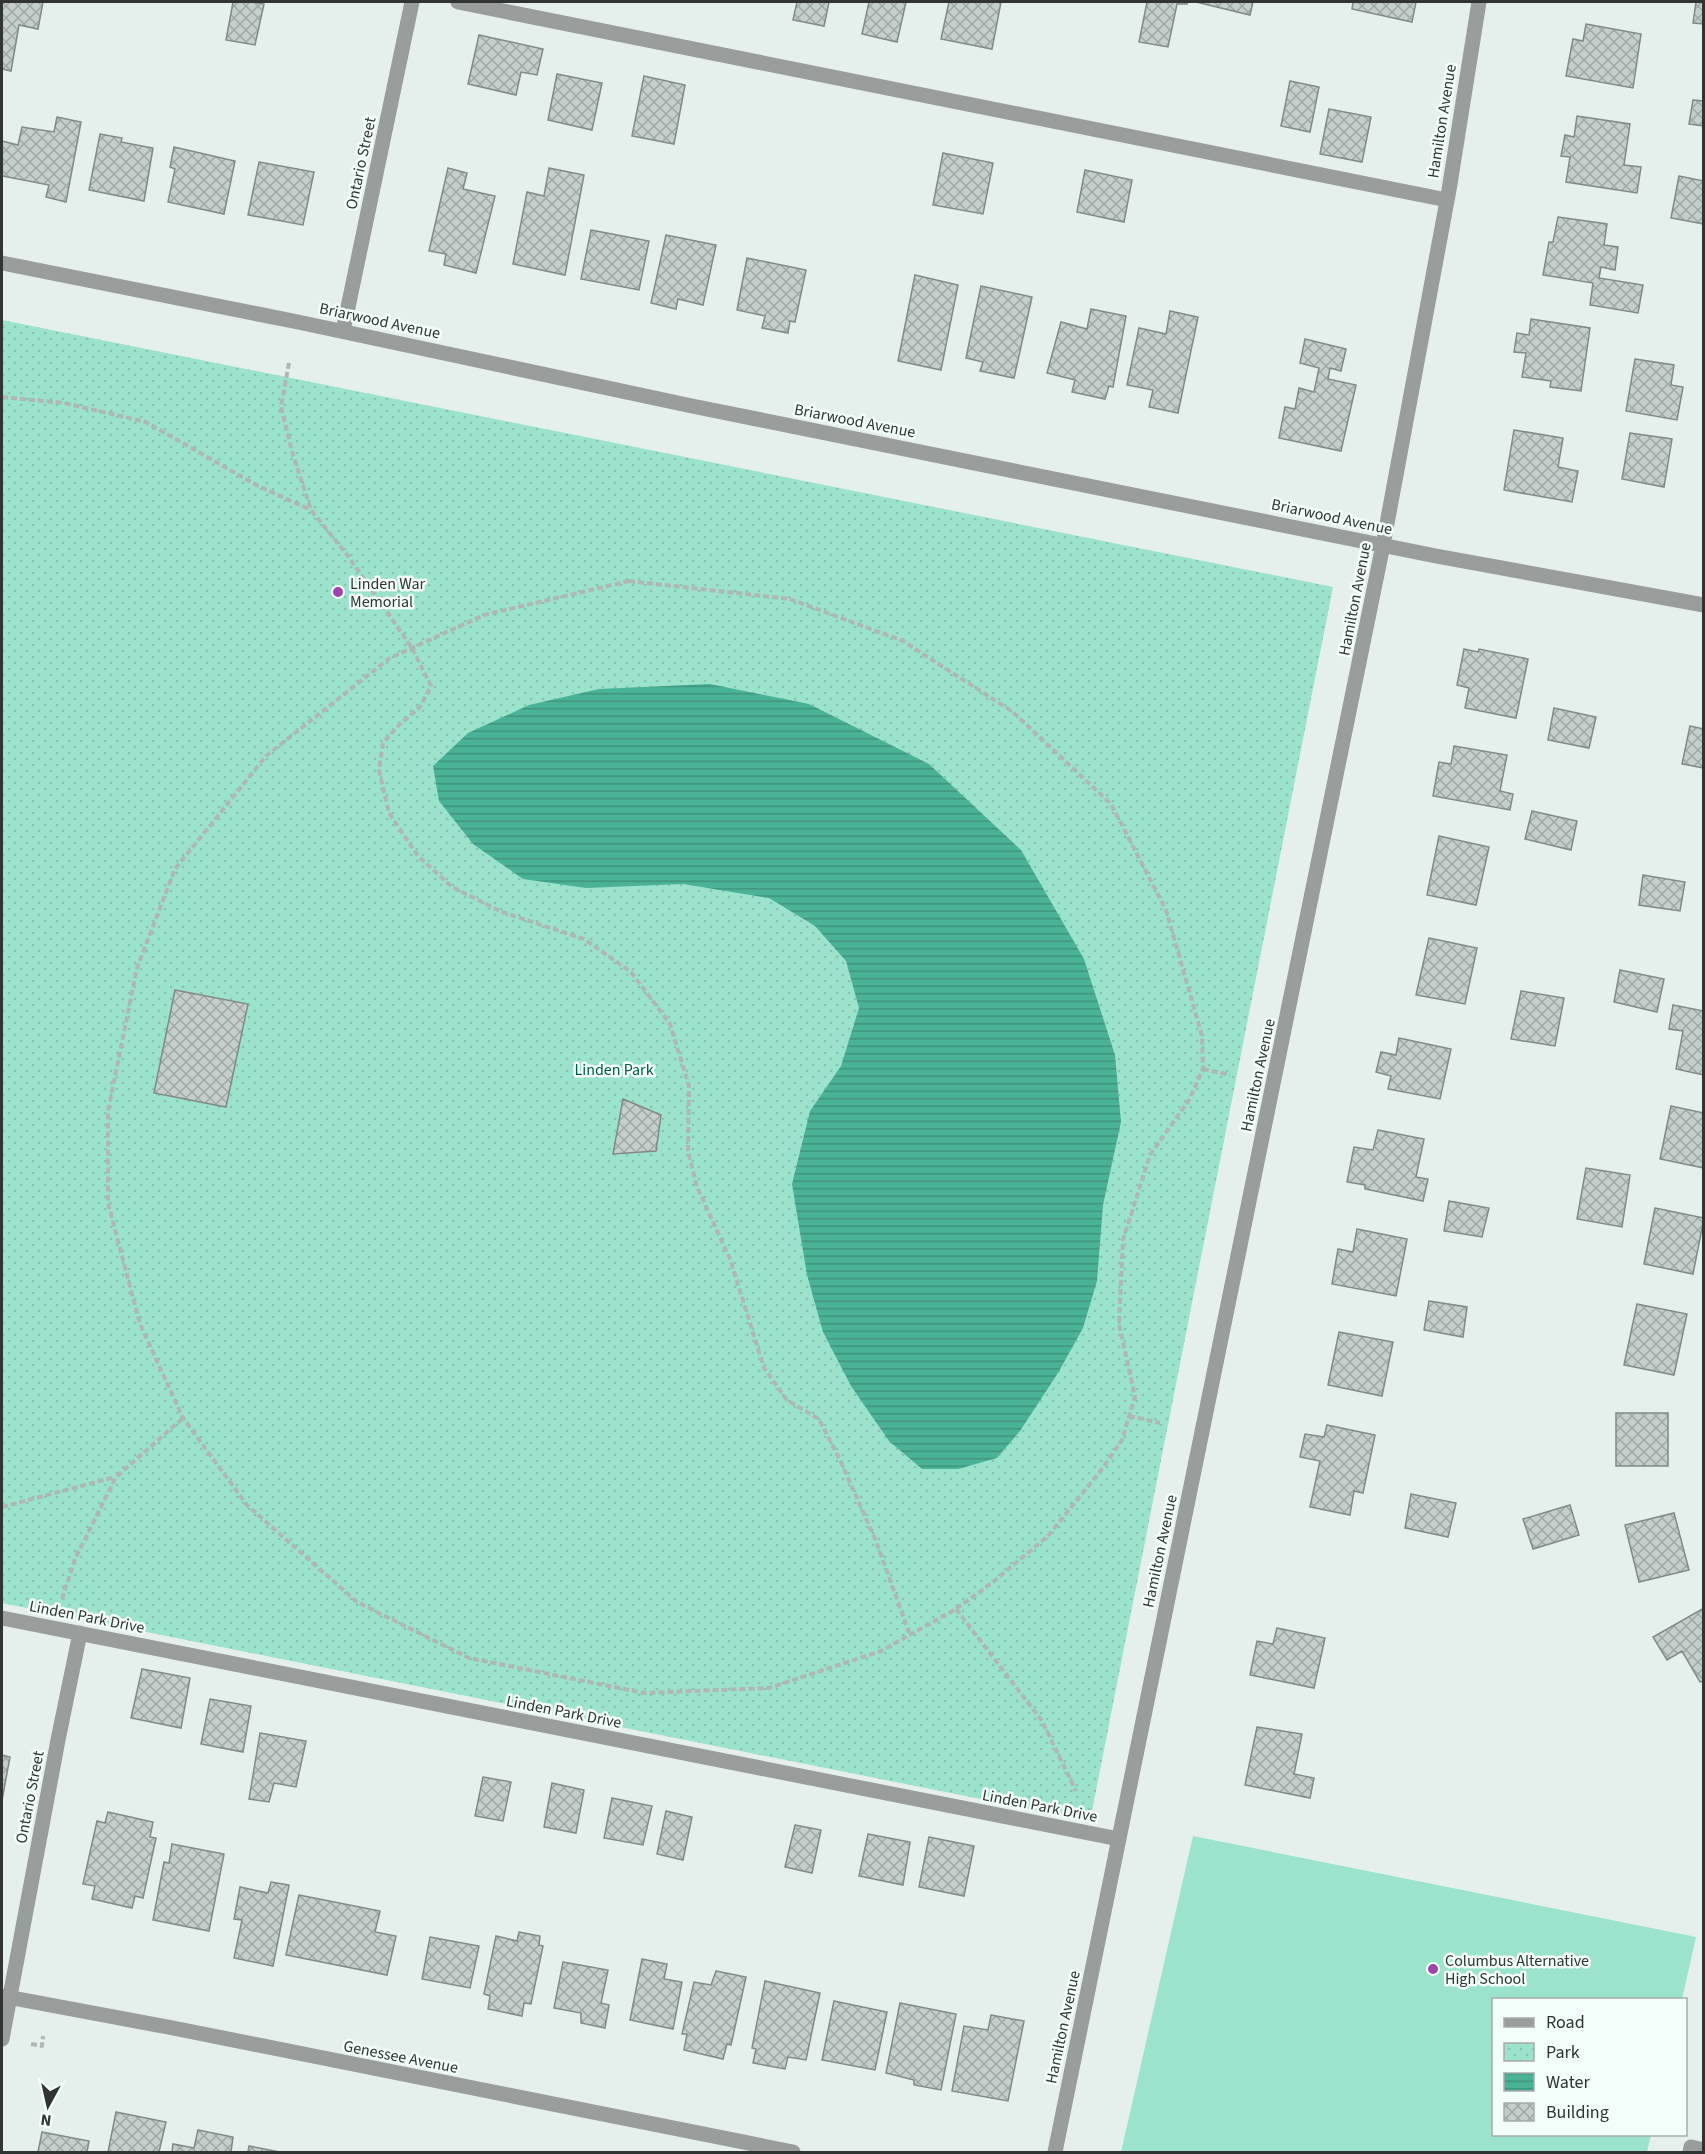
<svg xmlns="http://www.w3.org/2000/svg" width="1705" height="2154" font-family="'Source Sans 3',sans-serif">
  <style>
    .grass { fill: #9ce3cd }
    .park { fill: url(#park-dots) }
    .water { fill: url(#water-rules) }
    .building { fill: url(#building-cross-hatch); stroke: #808a86; stroke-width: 1.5 }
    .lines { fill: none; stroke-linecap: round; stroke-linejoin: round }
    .path { stroke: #afb7b4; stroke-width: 4; stroke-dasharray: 6 3; stroke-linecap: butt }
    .minor { stroke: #999d9c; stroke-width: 15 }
    .poi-dot { fill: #9f43ad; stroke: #f3fdf9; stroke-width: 2 }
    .labels { text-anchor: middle; stroke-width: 5; stroke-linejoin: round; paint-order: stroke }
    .street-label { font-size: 16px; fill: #303433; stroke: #f3fdf9 }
    .poi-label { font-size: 16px; fill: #303433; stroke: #f3fdf9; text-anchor: start }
    .park-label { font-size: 16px; fill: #005c49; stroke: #f3fdf9 }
  </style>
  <defs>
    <pattern id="park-dots" width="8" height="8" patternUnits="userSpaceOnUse" patternTransform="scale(1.5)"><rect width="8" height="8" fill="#9ce3cd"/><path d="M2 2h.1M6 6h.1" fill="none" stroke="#87c3b0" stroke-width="1.8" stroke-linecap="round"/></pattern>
    <pattern id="water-rules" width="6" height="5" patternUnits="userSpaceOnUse" patternTransform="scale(1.5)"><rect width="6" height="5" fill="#4ab397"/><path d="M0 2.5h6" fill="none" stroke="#3e927c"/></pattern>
    <pattern id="building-cross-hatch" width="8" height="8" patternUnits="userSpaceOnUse" patternTransform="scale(1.5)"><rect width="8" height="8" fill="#c4ceca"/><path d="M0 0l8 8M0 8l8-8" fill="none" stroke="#a0a8a5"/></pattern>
  </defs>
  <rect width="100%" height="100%" fill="#e5f0ec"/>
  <path class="grass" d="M1193,1836l503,101 -14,62 -188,1v134l157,1 -4,17h-526z"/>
  <path class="park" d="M2,320l1331,267 -243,1234 -1088,-218z"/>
  <path class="water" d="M710,684l99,20 120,60 92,86 63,109 31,96 6,67 -18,83 -6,76 -14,47 -25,45 -38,58 -23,27 -39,11h-36l-33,-28 -38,-55 -28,-54 -16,-57 -15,-91 18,-73 31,-45 18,-58 -13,-47 -31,-35 -46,-28 -86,-14 -97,4 -63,-9 -50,-35 -34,-43 -6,-35 35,-33 61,-28 70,-16z"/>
  <path class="building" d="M2,2h41l-5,27 -19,-4 -8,46 -9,-2z
    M233,2h19l12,2 -9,41 -29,-5z
    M797,2h32l-5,24 -31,-6z
    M869,2h37l-9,40 -35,-8z
    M949,2h52l-9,47 -51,-10z
    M1147,2h41l-1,2h-10l-9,43 -29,-5z
    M1196,2h57l-3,13z
    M1353,2h63l-4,20 -60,-13z
    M1696,2h8v22l-11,-1z
    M1586,24l55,10 -8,54 -67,-12 7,-37 10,2z
    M479,35l64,14 -6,26 -16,-3 -5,23 -48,-11z
    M557,74l45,9 -10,47 -44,-10z
    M644,76l41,9 -11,59 -42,-8z
    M1290,81l29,6 -9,45 -29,-6z
    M1693,100l11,1v25l-15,-2z
    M1329,109l42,8 -9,45 -42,-8z
    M1577,116l53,8 -6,41 17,2 -4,26 -71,-11 4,-25 -9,-1 4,-21 9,2z
    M57,117l24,5 -15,80 -20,-5 3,-12 -47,-9v-35l16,4 4,-18 32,5z
    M100,134l22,4 -1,4 32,6 -9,53 -55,-11z
    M174,147l61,14 -11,53 -56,-12 7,-33 -5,-2z
    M943,153l50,10 -10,51 -50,-9z
    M259,162l55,10 -11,53 -55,-10z
    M448,168l19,5 -4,16 32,7 -19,77 -32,-8 2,-11 -17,-3z
    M549,168l35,7 -19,100 -52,-11 14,-72 17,4z
    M1085,170l47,10 -8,42 -47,-10z
    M1679,176l25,5v43l-33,-6z
    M1558,217l49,7 -3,21 14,2 -3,23 -14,-3 -2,11 44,7 -5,28 -48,-8 3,-22 -50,-8 6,-33h4z
    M591,230l58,11 -10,49 -58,-11z
    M666,235l50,10 -13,60 -25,-6 -2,10 -25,-6z
    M747,258l59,12 -11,52 -5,-1 -2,12 -26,-5 3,-12 -28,-6z
    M915,275l43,10 -17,85 -43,-9z
    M981,286l51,11 -18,81 -34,-7 3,-9 -17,-4z
    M1091,309l35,7 -13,71 -4,-1 -4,13 -33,-7 3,-12 -28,-7 14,-51 26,7z
    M1170,311l28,6 -20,96 -29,-6 4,-17 -26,-5 12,-57 27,6z
    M1531,319l59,9 -9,63 -31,-4 1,-6 -29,-4 4,-24 -12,-1 3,-19 12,2z
    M1305,339l41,10 -5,22 -11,-3 -2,11 28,6 -15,66 -62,-13 6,-31 10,2 4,-21 15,4 5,-24 -19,-5z
    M1635,359l39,6 -3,20 12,2 -6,33 -51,-9z
    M1514,430l49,8 -5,29 20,4 -6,31 -68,-12z
    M1630,433l42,6 -8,48 -42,-8z
    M1464,649l14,3 1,-3 49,10 -12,59 -51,-10 4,-20 -12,-3z
    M1554,708l42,9 -7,31 -41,-8z
    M1690,726l14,3v39l-22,-4z
    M1454,746l53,9 -7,36 13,3 -3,16 -77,-14 6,-34 12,2z
    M1532,811l45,10 -6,29 -46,-11z
    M1439,836l50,11 -13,58 -49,-10z
    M1643,875l42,7 -5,29 -41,-6z
    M1429,938l48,10 -12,56 -49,-9z
    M1620,970l44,9 -7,33 -43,-10z
    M175,990l73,14 -22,103 -72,-14z
    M1521,991l43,7 -9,48 -44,-7z
    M1673,1005l31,6v64l-28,-6 7,-38 -14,-2z
    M1399,1038l52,11 -11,50 -52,-10 3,-13 -15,-4 5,-20 15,3z
    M623,1099l38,16 -5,36 -43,3z
    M1671,1106l33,7v55l-44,-9z
    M1378,1130l46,9 -8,38 12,2 -5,22 -58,-12v-4l-18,-3 7,-35 19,3z
    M1586,1168l44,7 -8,52 -45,-8z
    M1449,1201l40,7 -7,29 -38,-6z
    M1655,1208l49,10 -11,56 -49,-10z
    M1357,1229l50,10 -11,57 -64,-12 6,-35 15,3z
    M1429,1301l38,6 -4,30 -39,-7z
    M1637,1304l50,10 -13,61 -50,-10z
    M1339,1332l54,10 -11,54 -54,-11z
    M1616,1413h52v53h-52z
    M1327,1425l48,10 -12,58 -9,-2 -4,24 -40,-8 10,-46 -20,-4 5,-23 19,3z
    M1411,1494l45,9 -8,34 -43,-9z
    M1570,1505l9,30 -46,14 -10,-30z
    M1674,1513l15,57 -50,12 -14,-57z
    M1704,1608v73l-4,1 -18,-31 -15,9 -14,-23z
    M1277,1628l48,10 -11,50 -64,-13 7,-34 16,3z
    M142,1669l48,9 -9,50 -50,-10z
    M210,1699l41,7 -8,46 -42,-8z
    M1257,1727l45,7 -8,40 20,4 -4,20 -65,-13z
    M260,1733l46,8 -10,46 -22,-4 -5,19 -20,-3z
    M2,1755l8,2 -8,43z
    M483,1777l28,5 -8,39 -28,-5z
    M552,1783l32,7 -8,43 -32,-6z
    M612,1798l40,8 -9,39 -39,-7z
    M666,1811l26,6 -9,43 -26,-6z
    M108,1812l45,10 -3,15 6,1 -13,60 -8,-2 -3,12 -40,-9 3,-13 -12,-2 14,-63 8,2z
    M795,1825l26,5 -9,43 -27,-6z
    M868,1834l42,8 -7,43 -44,-9z
    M929,1837l45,9 -10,50 -45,-9z
    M172,1844l52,10 -15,77 -56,-11 11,-58 5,1z
    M271,1882l18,3 -16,81 -39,-8 8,-38 -8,-1 6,-32 28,6z
    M299,1895l81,16 -5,21 21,4 -9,39 -101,-20z
    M519,1932l21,4 -1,9 4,1 -12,58 -7,-1 -2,13 -34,-7 2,-13 -6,-2 12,-58 21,5z
    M430,1937l49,9 -9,42 -48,-9z
    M642,1959l25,5 -3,15 18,3 -9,47 -43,-9z
    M563,1962l45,8 -7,33 8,2 -4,23 -24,-5v-10l-27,-5z
    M716,1971l30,6 -15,68 -4,-1 -4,15 -39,-9 3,-16h-5l12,-52 17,3z
    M765,1981l55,12 -14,67 -18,-3 -3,12 -32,-6 3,-14 -4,-1z
    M834,2001l53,11 -12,58 -53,-10z
    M900,2003l56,11 -15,76 -27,-5v-5l-28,-7z
    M991,2015l33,6 -16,80 -56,-10 12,-65 24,4z
    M116,2112l50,10 -7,30h-51z
    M198,2130l35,7 -2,15h-59l1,-8 21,4z
    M42,2132l47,9 -2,11h-49z
    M249,2146l31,6h-32z"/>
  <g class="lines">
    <path class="path" d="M289,363l-8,44 12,48 18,55 37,46 64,92 19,38 -11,21 -21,18 -16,18 -4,27 10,43 29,43 34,31 50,25 82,27 47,33 39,52 19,62 -1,65 9,36 33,72 34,109 23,32 32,19 21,41 36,81 34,94
      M2,397l62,6 82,19 112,64 53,24
      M629,581l161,18 113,42 110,71 98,92 55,106 36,126 1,33 -14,31 -39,55 -27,85 -4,84 16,73 -13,43 -20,29 -54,67 -55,46 -37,27 -75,42 -112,37 -125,5 -175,-35 -112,-56 -110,-97 -64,-87 -43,-94 -32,-121v-92l29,-143 38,-99 91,-113 124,-98 94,-43z
      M1203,1069l27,6
      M1129,1416l31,7
      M2,1507l113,-30
      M62,1599l13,-40 41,-82 67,-59
      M956,1609l86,112 34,70
      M31,2044l11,2 1,-10"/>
    <path class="minor" d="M458,2l989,198
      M2,263l296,59 394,84 744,150 268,49
      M343,331l69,-329
      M2,1618l1117,221
      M2,1996l166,31 625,125
      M2,2039l56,-299 22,-107
      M1055,2152l328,-1607 66,-355 30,-188
      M1690,2152l1,-5 13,3"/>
  </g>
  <g class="poi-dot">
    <circle cx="338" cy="592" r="6"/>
    <circle cx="1433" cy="1969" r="6"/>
  </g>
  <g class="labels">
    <g class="street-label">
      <text transform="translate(1441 121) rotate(-81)" y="6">Hamilton Avenue</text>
      <text transform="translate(360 163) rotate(-78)" y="6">Ontario Street</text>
      <text transform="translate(380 320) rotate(12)" y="6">Briarwood Avenue</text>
      <text transform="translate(855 420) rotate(11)" y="6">Briarwood Avenue</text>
      <text transform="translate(1332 516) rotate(12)" y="6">Briarwood Avenue</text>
      <text transform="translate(1354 599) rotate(-79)" y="6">Hamilton Avenue</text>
      <text transform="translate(1257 1075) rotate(-78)" y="6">Hamilton Avenue</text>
      <text transform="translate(1159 1551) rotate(-78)" y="6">Hamilton Avenue</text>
      <text transform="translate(87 1616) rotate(11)" y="6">Linden Park Drive</text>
      <text transform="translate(564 1711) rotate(11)" y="6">Linden Park Drive</text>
      <text transform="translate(29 1797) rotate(-79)" y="6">Ontario Street</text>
      <text transform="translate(1040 1805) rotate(11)" y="6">Linden Park Drive</text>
      <text transform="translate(1062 2027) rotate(-78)" y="6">Hamilton Avenue</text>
      <text transform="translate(401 2056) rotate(11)" y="6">Genessee Avenue</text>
    </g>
    <g class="poi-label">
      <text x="350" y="589">Linden War<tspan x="350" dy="18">Memorial</tspan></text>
      <text x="1445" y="1966">Columbus Alternative<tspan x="1445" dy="18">High School</tspan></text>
    </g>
    <g class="park-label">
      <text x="614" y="1075">Linden Park</text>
    </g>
  </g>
  <rect width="1705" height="2154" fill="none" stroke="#303433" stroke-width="6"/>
  <rect x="1492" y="1998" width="195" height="138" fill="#f3fdf9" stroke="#a5adaa" stroke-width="1.5"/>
  <rect x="1504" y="2018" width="30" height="9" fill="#999d9c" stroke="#a5adaa" stroke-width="1.5"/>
  <text x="1546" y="2028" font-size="18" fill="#303433">Road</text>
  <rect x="1504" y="2043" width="30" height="18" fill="url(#park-dots)" stroke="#a5adaa" stroke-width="1.5"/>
  <text x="1546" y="2058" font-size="18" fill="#303433">Park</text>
  <rect x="1504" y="2073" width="30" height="18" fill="url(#water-rules)" stroke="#a5adaa" stroke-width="1.5"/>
  <text x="1546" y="2088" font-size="18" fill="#303433">Water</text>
  <rect x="1504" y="2103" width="30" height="18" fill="url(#building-cross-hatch)" stroke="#a5adaa" stroke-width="1.5"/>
  <text x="1546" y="2118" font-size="18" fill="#303433">Building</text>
  <g transform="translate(48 2106) rotate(188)" stroke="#f3fdf9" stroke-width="4.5" paint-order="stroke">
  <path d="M0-4.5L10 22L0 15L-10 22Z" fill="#303433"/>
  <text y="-9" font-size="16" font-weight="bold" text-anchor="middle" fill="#303433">N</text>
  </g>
</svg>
